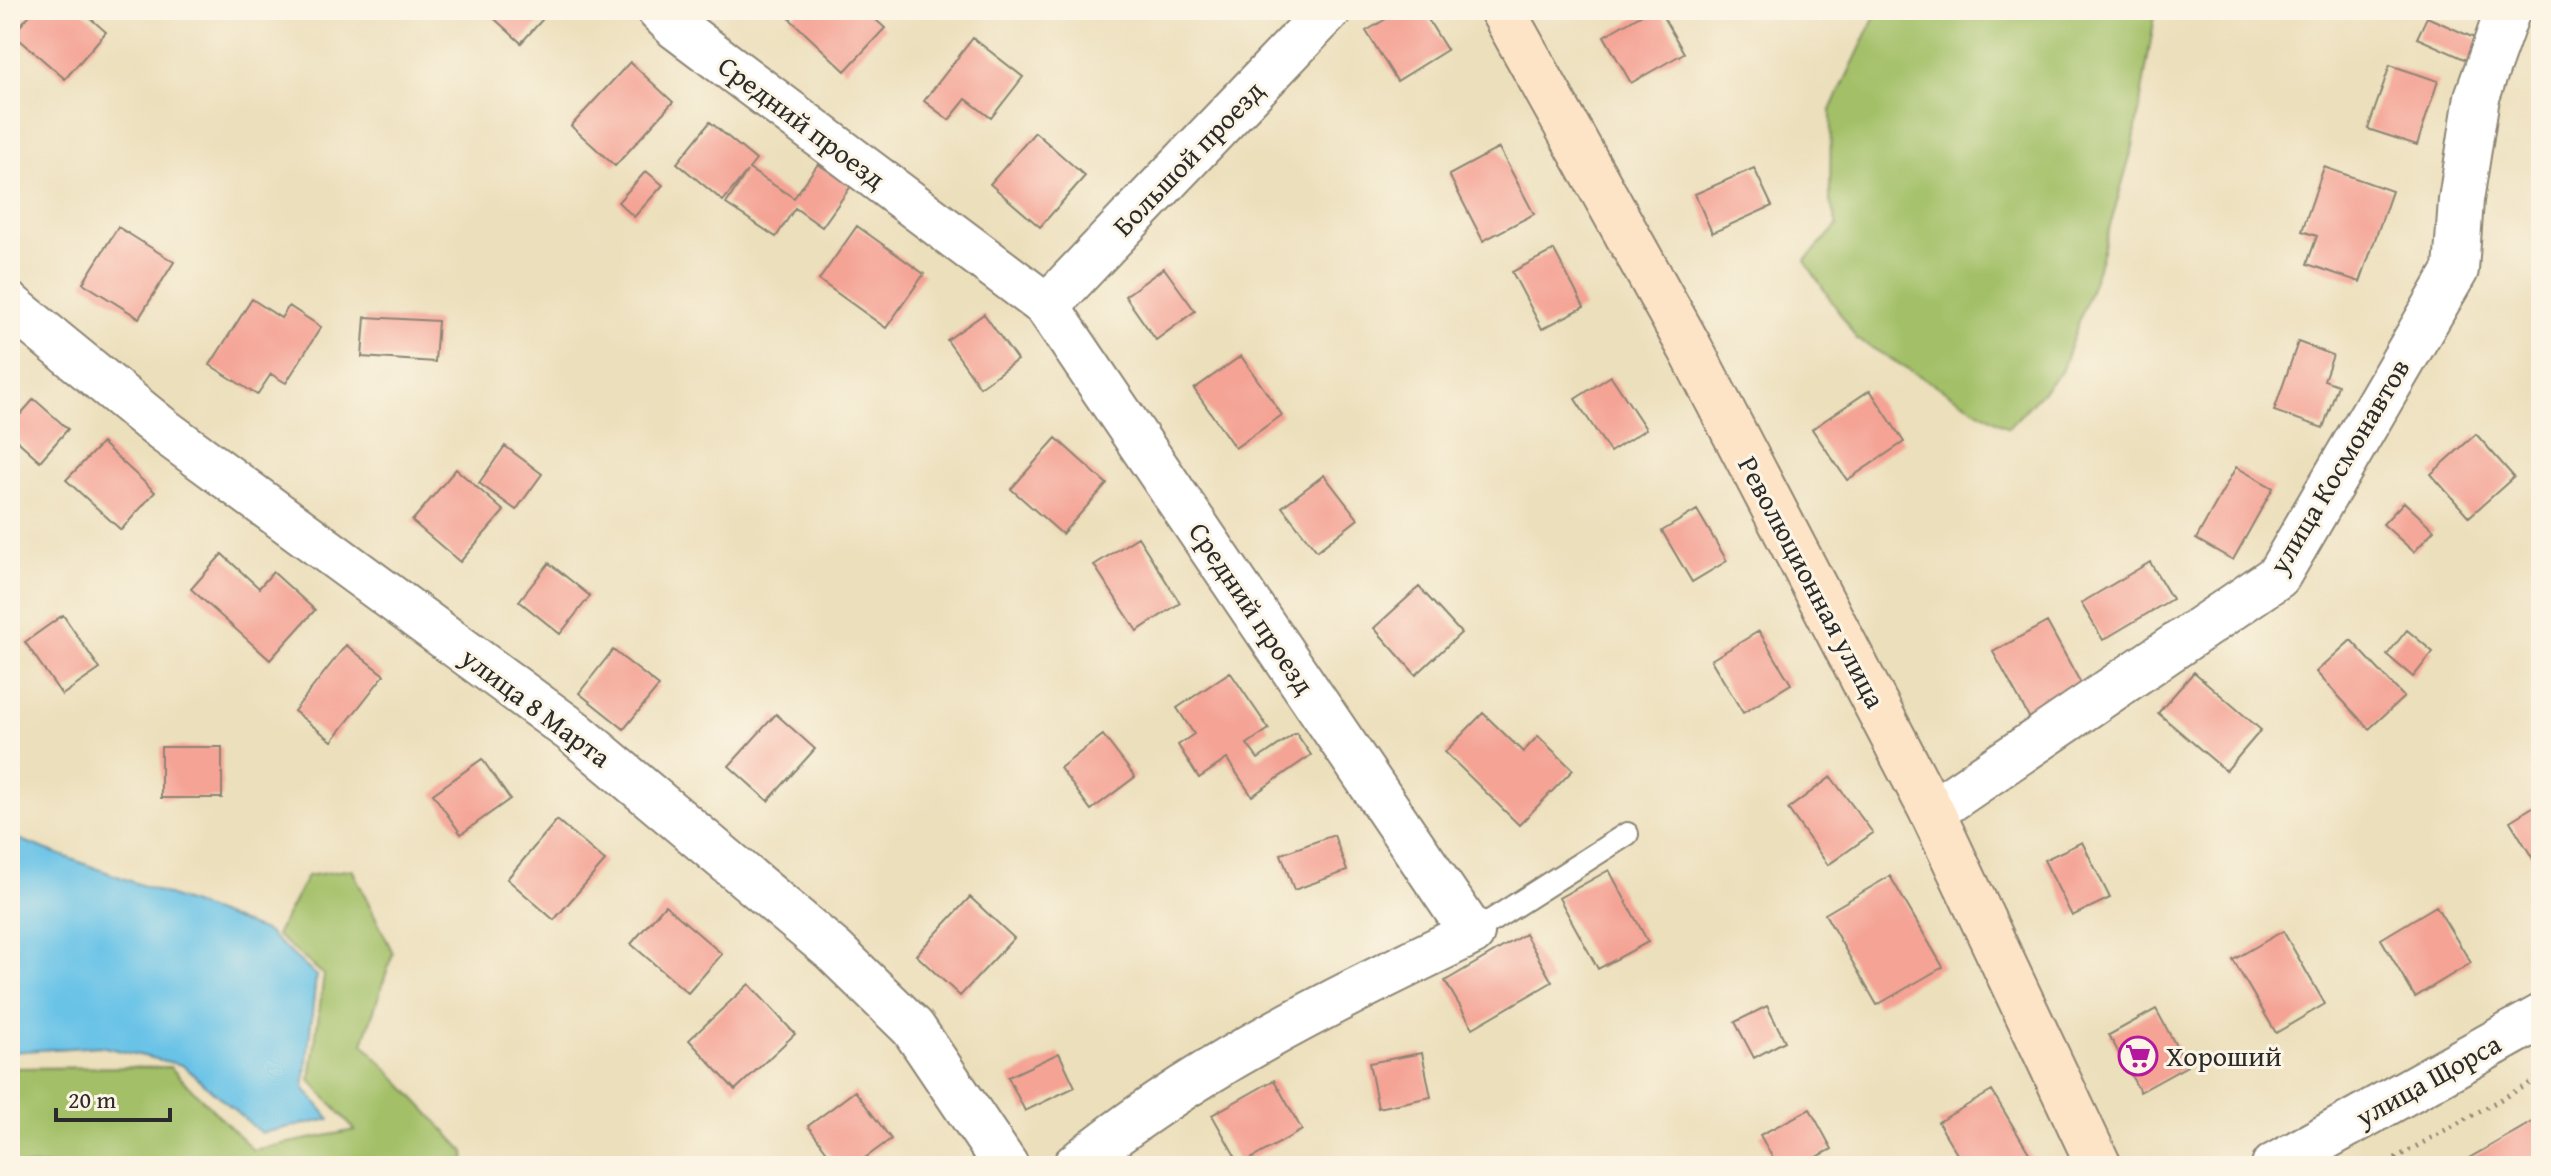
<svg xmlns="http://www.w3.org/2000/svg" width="2551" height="1176" font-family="'Gentium Book Plus',serif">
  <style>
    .green { fill: #a3c067; stroke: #677649; stroke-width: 2 }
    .water { fill: #69c3e7; stroke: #4a7789; stroke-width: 2 }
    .building { fill: #f4a394 }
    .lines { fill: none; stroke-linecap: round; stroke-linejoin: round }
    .service-casing { stroke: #8c8574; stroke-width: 26 }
    .minor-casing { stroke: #8c8574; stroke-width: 48 }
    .secondary-casing { stroke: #8c8574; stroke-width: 48 }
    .path { stroke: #8c8574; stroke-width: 5; stroke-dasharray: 2 6; stroke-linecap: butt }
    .service { stroke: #fff; stroke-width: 22 }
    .minor { stroke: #fff; stroke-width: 44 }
    .secondary { stroke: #fee4c6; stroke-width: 44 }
    .labels { text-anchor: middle; stroke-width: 6; stroke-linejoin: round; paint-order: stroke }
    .street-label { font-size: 28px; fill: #2b2b2b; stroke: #fcf5e5 }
    .poi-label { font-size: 28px; fill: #2b2b2b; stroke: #fcf5e5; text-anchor: start }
  </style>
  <rect width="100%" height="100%" fill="#fcf5e5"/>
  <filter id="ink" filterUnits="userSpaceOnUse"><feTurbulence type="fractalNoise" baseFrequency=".0125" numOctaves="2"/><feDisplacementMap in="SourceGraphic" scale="16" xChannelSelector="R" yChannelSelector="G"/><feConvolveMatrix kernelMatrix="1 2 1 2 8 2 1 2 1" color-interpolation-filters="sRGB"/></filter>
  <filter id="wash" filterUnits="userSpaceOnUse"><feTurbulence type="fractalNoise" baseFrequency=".006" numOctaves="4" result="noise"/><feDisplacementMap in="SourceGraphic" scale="32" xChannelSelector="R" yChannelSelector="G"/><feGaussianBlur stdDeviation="1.8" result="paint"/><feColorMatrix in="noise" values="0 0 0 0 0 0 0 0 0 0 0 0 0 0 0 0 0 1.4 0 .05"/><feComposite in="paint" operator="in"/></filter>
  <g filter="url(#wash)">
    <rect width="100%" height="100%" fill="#ecdfbc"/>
    <path class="green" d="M1878,10h278l-23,136 -35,122 -37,104 -53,56 -151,-89 -52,-78 32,-35 -7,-25 1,-91z
      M352,869l41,84 -30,90 102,109 1,14h-456v-98l160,-1 83,83 102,-20 -45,-50 14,-105 -48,-40 31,-59z"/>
    <path class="water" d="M10,836l257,96 49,44 -12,112 26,31 -69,14 -79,-68 -82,-19 -90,6z"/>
    <g id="blocks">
      <path class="building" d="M34,10h47l25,22 -41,47 -52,-45z
        M485,10h66l-30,33z
        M799,10h66l20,18 -40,43 -55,-52z
        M1401,10h21l25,40 -50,31 -31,-50z
        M1649,10h10l25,43 -53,30 -27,-47z
        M2427,17l63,28 -10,21 -63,-28z
        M973,38l50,39 -32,41 -25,-19 -17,21 -25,-19z
        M630,62l43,40 -58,64 -44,-40z
        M2390,65l48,16 -21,64 -49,-16z
        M710,122l46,38 -7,9 45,29 24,-34 33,22 -29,41 -27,-19 -19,29 -50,-33 21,-33 -24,30 -46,-38z
        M1035,132l50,44 -45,51 -50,-43z
        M1499,148l35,66 -51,27 -34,-66z
        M2324,167l68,24 -32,91 -53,-18 10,-28 -15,-5z
        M1754,168l18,38 -60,27 -17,-39z
        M646,171l17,14 -29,32 -16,-15z
        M857,226l67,48 -38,54 -67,-48z
        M118,227l56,35 -35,56 -56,-35z
        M1554,250l30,57 -42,22 -30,-57z
        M1164,268l31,43 -39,29 -31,-44z
        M252,299l29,19 8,-12 32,21 -35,56 -15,-9 -14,21 -47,-30z
        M984,314l33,46 -37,27 -33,-47z
        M365,317l73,4 -3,41 -73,-5z
        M2298,342l35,13 -9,25 14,5 -15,43 -49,-17z
        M1241,356l41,59 -47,33 -41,-59z
        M1611,376l35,53 -36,23 -35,-53z
        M1870,390l34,52 -57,38 -35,-51z
        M34,399l34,30 -28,32 -30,-27v-8z
        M2476,434l38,43 -45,40 -38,-43z
        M1056,438l51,46 -45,50 -51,-45z
        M102,443l53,49 -34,38 -55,-50z
        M505,446l37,28 -26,36 -37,-27z
        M2236,467l37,21 -40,72 -37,-21z
        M456,469l48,42 -44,51 -48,-41z
        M1324,475l34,44 -41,32 -35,-44z
        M2404,502l30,28 -20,22 -31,-28z
        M1697,510l30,51 -35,21 -30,-51z
        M1138,537l42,66 -43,28 -43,-66z
        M222,554l37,34 14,-16 42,38 -45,50 -79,-71z
        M2150,562l22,37 -69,41 -22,-37z
        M549,563l41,33 -30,38 -41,-33z
        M1419,587l42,46 -45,42 -42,-47z
        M63,615l37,54 -38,26 -37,-53z
        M2047,622l37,67 -54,30 -37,-67z
        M2407,630l26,22 -20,25 -26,-22z
        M1759,631l32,53 -48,29 -32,-53z
        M2351,640l53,57 -35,32 -53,-57z
        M346,645l38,30 -52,66 -38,-30z
        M613,650l46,36 -35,43 -45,-36z
        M1230,672l39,57 -22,15 11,15 38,-26 15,22 -59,41 -25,-37 -28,19 -21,-33 16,-11 -17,-26z
        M2194,672l67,58 -35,41 -68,-58z
        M1483,713l40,39 15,-16 35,34 -54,55 -74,-73z
        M776,714l39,35 -47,52 -39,-35z
        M1103,735l32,42 -44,33 -31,-42z
        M161,747h61v51h-61z
        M482,759l28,40 -49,35 -28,-40z
        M1831,777l42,56 -45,32 -40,-56z
        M2541,802v63l-3,2 -28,-46z
        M557,820l48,41 -51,59 -47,-41z
        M1334,835l13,36 -53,19 -13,-36z
        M2082,842l28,56 -38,18 -28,-56z
        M1609,870l39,72 -50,27 -39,-71z
        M1890,876l53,91 -66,38 -52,-91z
        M970,897l44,41 -54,58 -44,-41z
        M665,905l57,49 -34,39 -57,-49z
        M2436,906l35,57 -56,34 -34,-58z
        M2283,931l42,73 -49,29 -43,-73z
        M1525,934l27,48 -79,46 -28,-47z
        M749,984l46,50 -60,56 -46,-50z
        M1767,1006l18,35 -31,17 -19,-36z
        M2156,1009l31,57 -47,26 -31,-57z
        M1059,1053l16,34 -50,24 -17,-34z
        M1422,1053l9,44 -53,11 -9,-45z
        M1274,1080l28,50 -62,35 -28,-50z
        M855,1091l36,48 -37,27h-16l-30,-40z
        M1992,1091l40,67 -13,8h-55l-26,-44z
        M1810,1109l22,40 -32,17h-23l-17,-31z
        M2541,1117v49h-86z"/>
    </g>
  </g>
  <g filter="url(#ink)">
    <use href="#blocks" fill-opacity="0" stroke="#8c8574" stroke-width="2"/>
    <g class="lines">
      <defs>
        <path id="service" d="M1472,933l155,-99"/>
        <path id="minor" d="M659,10l17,17 371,279 425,627c-137,67 -279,135 -397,233
          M10,305l153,125 411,302 259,218 80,78 93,138
          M1047,306l282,-296
          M1932,812l346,-236 178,-306 5,-70 16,-103 31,-87
          M2274,1166l267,-149"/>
        <path id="secondary" d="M1502,10l188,338 242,464 167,354"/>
      </defs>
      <use href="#service" class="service-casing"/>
      <use href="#minor" class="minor-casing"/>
      <use href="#secondary" class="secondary-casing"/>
      <path class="path" d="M2381,1166l160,-89"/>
      <use href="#service" class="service"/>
      <use href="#minor" class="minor"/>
      <use href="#secondary" class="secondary"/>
    </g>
  </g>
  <defs>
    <symbol id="supermarket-ring" viewBox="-11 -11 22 22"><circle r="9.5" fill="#fcf5e5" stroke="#b5179e" stroke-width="1.5"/><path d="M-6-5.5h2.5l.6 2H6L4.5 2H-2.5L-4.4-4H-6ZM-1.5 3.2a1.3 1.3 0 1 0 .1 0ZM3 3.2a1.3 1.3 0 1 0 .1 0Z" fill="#b5179e"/></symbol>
  </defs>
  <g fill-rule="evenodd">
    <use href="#supermarket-ring" x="2116" y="1034" width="44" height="44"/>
  </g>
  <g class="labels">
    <g class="street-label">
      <text transform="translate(802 122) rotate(37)" y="10">Средний проезд</text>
      <text transform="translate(1188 158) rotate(-46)" y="10">Большой проезд</text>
      <text transform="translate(2339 466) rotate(-59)" y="10">улица Космонавтов</text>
      <text transform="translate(1812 582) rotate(62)" y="10">Революционная улица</text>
      <text transform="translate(1252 608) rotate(56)" y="10">Средний проезд</text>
      <text transform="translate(536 707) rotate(37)" y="10">улица 8 Марта</text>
      <text transform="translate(2428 1080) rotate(-29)" y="10">улица Щорса</text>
    </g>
    <g class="poi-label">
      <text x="2166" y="1066">Хороший</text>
    </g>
  </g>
  <rect width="2551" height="1176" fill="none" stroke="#fcf5e5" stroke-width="40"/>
  <path d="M56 1108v12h114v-12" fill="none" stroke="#2b2b2b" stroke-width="4"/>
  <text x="68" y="1108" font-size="24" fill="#2b2b2b" stroke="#fcf5e5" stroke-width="6" paint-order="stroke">20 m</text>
</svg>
